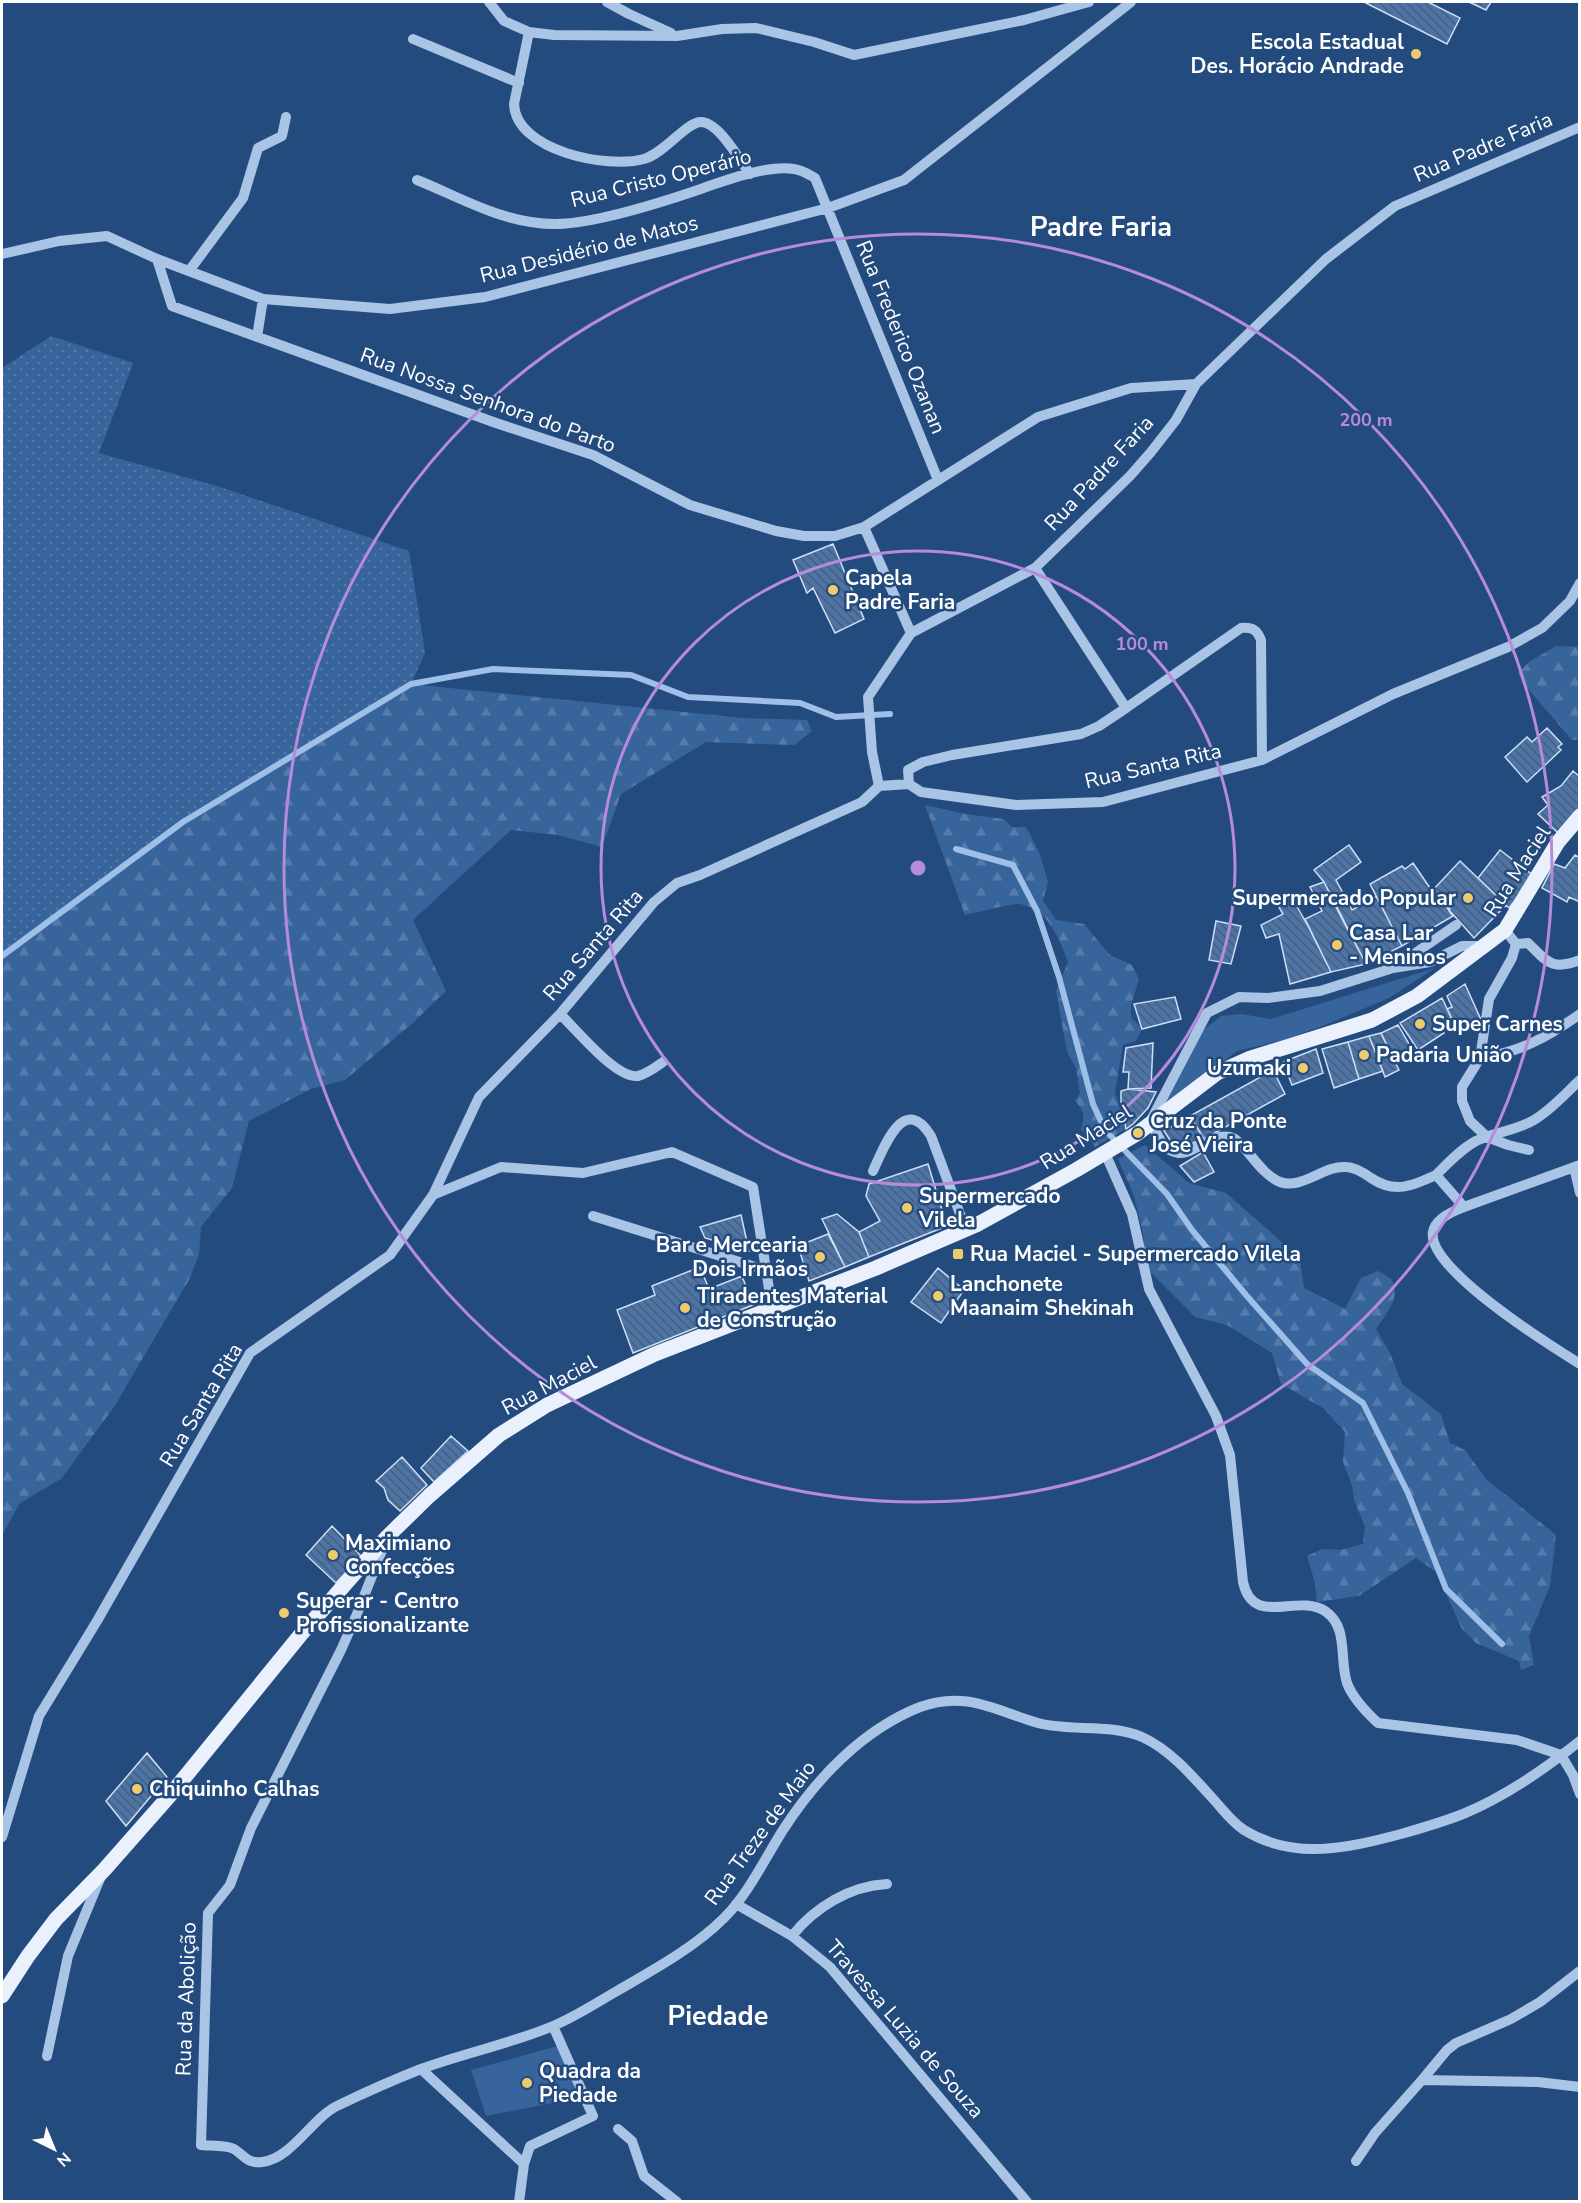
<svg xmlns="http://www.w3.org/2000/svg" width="1581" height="2203" font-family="'Nunito Sans',sans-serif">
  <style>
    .grass { fill: url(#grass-dots) }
    .forest { fill: url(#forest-firs) }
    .park { fill: #38649c }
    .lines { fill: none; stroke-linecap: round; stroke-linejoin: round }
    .stream { stroke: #9ebfe7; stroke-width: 6 }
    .building { fill: url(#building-back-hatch); stroke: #cddef5; stroke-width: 1.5 }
    .minor { stroke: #aac4e6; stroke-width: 10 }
    .major { stroke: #eaf1fd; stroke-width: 15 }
    .ring { fill: none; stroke: #b68bdc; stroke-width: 3 }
    .poi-dot { fill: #f0cb6d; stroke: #244b7e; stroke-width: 2 }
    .labels { text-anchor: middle; stroke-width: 5; stroke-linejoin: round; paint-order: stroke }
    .poi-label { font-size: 21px; font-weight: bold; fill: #fff; stroke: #244b7e; text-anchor: start }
    .street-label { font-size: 21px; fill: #fff; stroke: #244b7e }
    .district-label { font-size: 27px; font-weight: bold; fill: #fff; stroke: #244b7e }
    .centre { fill: #b68bdc; stroke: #244b7e; stroke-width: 3 }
    .ring-label { font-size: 18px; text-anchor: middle; font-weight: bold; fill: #b68bdc; stroke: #244b7e; stroke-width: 5; stroke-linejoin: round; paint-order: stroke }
  </style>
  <defs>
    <pattern id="grass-dots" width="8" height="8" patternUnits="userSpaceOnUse" patternTransform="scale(1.5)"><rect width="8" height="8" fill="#38649c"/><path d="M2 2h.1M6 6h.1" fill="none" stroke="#567bab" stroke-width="1.8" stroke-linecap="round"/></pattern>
    <pattern id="forest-firs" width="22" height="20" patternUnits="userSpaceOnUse" patternTransform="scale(1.5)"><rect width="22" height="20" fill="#38649c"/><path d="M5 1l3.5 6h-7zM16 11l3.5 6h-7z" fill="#567bab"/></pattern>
    <pattern id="building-back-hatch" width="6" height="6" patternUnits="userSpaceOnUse" patternTransform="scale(1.5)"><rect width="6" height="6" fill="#4c74a7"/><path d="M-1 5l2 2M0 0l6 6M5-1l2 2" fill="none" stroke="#4c5e75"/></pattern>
  </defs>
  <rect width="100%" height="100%" fill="#244b7e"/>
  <path class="grass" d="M51,336l82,27 -34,90 118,33 192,65 16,102 -14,31 -270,164 -139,108v-588z"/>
  <path class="forest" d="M1556,646l23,1v93h-7l-49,-57 -5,-10 11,-11z
    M411,684l332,34 64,2 5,11 -18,14 -88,-3 -85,52 -19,53 -44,-12 -47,-5 -98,90 33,71 -31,30 -70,59 -34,9 -62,32 -17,67 -31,39 -2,27 -9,24 -76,129 -53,72 -41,24 -18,32v-579l139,-108z
    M925,805l40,9 39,5 8,8h14l13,25 9,30 -5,19 13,19 28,4 26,31 22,10 7,14 -8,26v12l11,12 -6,12 -13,4 -8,47 11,37 -31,18 -14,-18c4,-12 3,-19 -6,-28l5,-8 -4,-25 -9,-16 -11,-61 12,-29c-9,-24 -20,-53 -48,-58 -9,-1 -44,9 -55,11z
    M1145,1145l44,38 37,10 74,65 4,30 41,21 16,-31 17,-7c3,2 10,5 13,8 12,16 -6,37 -15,50l14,24 12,31 39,30 9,29 15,7 21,29 70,56 -6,51 -21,50 5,29 -13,5 -2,-9 -43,-18 -14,-14 -26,-57 -20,-14 -57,38 -42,6 -2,-19 -8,-27 15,-7 18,1 23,-6 2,-17 -11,-27 -2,-15 -9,-23 2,-30 -22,-24 -42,-24 -9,-31 -45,-28 -32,-8 -44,-44 -6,-19 -2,-21 -9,-37 -16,-37z"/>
  <path class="park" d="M1435,968l-46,30 -64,27 -42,15 -46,11 -81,60 40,-75 25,-20 20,-2 30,5z
    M561,2045l23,52 -98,19 -15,-46z"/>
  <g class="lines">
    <path class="stream" d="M956,849l57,16 24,46 22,66 34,127 12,26 62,64 25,36 54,65 61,69 56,39 45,90 38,96 56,55
      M2,956l181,-134 228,-138 82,-15 138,6 57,22 112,6 36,14 54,-3"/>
  </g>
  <path class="building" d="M1364,2h64l32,16 -13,26z
    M1469,2h22l-5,8z
    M833,544l31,75 -29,14 -22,-45 -6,5 -14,-33z
    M1547,728l15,16 -4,3 3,3 -34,32 -22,-25 22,-20 5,5z
    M1573,771l7,6v34l-22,22 -20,-19 10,-9 -6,-8 19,-11z
    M1349,845l12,17 -25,18 16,30 24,-14 26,50 -36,18 -42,-82 -10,-12z
    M1500,850l34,26 -25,32 -31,-30z
    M1575,855l5,3v44l-11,-5 -2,5 -25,-14 12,-24 11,4z
    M1460,861l46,44 -32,33 -42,-47z
    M1413,863l19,28 18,18 -1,2 4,5 -51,30 -32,-62 32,-18 3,3z
    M1324,882l16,33 26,49 -35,8 -26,-53 17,-8 -12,-24z
    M1291,896l17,30 23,46 -41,12 -11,-50 -13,4 -5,-13 22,-11 -6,-10z
    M1216,921l25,5 -10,38 -22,-4z
    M1465,984l17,38 -24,10 -11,-23 5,-2 -5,-11z
    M1175,997l6,22 -39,10 -8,-25z
    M1442,998l9,19 -13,8 6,8 -26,17 -18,-27z
    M1398,1025l15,26 -19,10 -13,-28z
    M1381,1033l18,37 -14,7 -16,-41z
    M1369,1036l14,35 -24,8 -11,-37z
    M1348,1042l11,37 -25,9 -12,-39z
    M1153,1043l-2,45 -23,1 1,-17h-6l3,-24z
    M1316,1049l7,24 -31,12 -9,-23z
    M1273,1070l12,24 -81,45 -14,-23z
    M1128,1089l28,3 -8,16 -15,16 -7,5 -5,-27v-11z
    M1190,1116l14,23 -28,10 -12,-18z
    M1203,1152l11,20 -20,10 -14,-16z
    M928,1164l19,62 -78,31 -10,-25 21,-11 -14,-25 3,-12z
    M837,1214l22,18 10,25 -24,10 -23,-48z
    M741,1215l8,36 -44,-13 -5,-11z
    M828,1234l17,33 -36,14 -11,-35z
    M700,1267l9,22 33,-13 11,29 -120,48 -16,-43 38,-15 -3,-9z
    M938,1268l26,22 -23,33 -30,-21z
    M451,1436l17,15 -34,31 -13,-14z
    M402,1457l25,28 -27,26 -12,-11 -4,-12 -8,-7z
    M332,1526l29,30 -25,27 -30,-28z
    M147,1753l20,24 -41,49 -20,-25z"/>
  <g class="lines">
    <path class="minor" d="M489,2l15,19 25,11 25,3 123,1 45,-7 34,-1 58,14 40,13 170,-35 65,-18
      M607,2l22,12 42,19
      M529,32l-15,72c2,47 93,65 130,55 21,-6 42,-37 57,-37 18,0 39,39 49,52
      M413,39l106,44
      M417,180c45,18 87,44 138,44 38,0 101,-20 137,-32 26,-9 75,-28 102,-23 8,1 14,5 21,9l123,302
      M2,254l57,-13 48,-5 50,23 106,40 127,10 95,-12 343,-89 76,-28 227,-178
      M157,259l15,47 324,117 97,32 97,50 86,26 28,5h31l29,-9 174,-110 93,-29 65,-4
      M189,271l54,-73 15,-50 24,-12 4,-19
      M257,337l6,-38
      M864,527l47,106
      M1126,708l115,-80c12,-1 16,2 20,12l1,120
      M909,784l-1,-14 15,-8 29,-7 129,-21 18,-8 27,-18 -91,-140
      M879,786l-7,-34 -4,-55 43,-64 124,-65 95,-92 21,-24 25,-32 20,-36 130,-125 69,-53 185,-79
      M1505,930l11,14 -4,14 -23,41 -9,59 -18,29v14l8,20 17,16 21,8 21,5
      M1516,944l12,-1c19,19 24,28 52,17
      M1486,946h-24l-32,16 -37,6 -73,23 -52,7 -29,-1 -32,16 -57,109 15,26c4,2 9,4 13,5 18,1 32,-20 52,-16 14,3 29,37 50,45 22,8 44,-17 66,-15 9,0 18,6 25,11 24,16 41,8 65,-3l28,32 116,-42
      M1395,967l61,-42
      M560,1014c16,15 56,65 78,62 9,-2 18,-9 25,-14
      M1480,1058c40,-6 66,-20 100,-44
      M1105,1153l27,61 17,75 67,127 14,39 13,127c10,46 54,11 82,29 24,16 14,48 22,72 6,16 19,29 31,40l139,17 44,15 12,20 7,19
      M1574,1167l6,26
      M873,1171c11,-24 31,-79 58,-35l35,94
      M1436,1175c12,-12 25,-26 40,-34 18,-9 40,-10 58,-21 17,-10 31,-26 46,-40
      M433,1195l68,-28 82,6 89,-21 81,35 19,121
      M1464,1207c-11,4 -29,12 -31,25 -7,36 118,114 147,132
      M593,1216l172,54
      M385,1543l-28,71 -16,36 -90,178 -21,57 -22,28 -7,232c9,1 25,0 33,4 10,6 13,15 28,13 30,-3 50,-45 77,-57 27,-13 54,-25 82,-36 43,-16 89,-25 132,-43 22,-9 43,-23 64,-35 36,-21 77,-43 107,-73 25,-25 40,-58 59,-88 33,-51 79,-100 137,-123 46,-17 76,4 118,16 34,9 71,0 104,14 29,13 52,41 73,64 9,10 17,21 29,29 50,31 104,18 157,4 21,-6 42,-12 62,-20 41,-17 82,-45 117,-73
      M2,1837l37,-121 58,-95 153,-268 140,-98 43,-60 46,-98 81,-83 94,-112 23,-19 23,-8 162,-73 17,-16 30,-2 12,8 95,13 87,-3 159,-42 131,-66 115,-47 34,-19 28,-27 10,-18
      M736,1904l56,32 38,31 197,235
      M792,1936c23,-29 58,-50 95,-52
      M1580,1971l-40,31 -29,17 -55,24 -9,7 -25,30 116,2 42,5
      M47,2056l21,-100 33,-80
      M421,2069l103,95 -5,38
      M618,2129l14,12 12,35 33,26
      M1356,2161l19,-28 47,-53
      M524,2164l6,-18 63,-30 -40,-90"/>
    <path class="major" d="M2,1996l26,-40 28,-37 48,-49 67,-76 131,-161 45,-51 40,-45 42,-41 70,-61 48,-30 108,-51 221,-86 102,-44 98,-54 62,-37 79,-60 31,-14 124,-39 45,-24 88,-66 53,-88 22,-26"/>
  </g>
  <g class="ring">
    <circle cx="918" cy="868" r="317"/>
    <circle cx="918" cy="868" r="634"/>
  </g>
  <g class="poi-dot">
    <circle cx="1416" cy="54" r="6"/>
    <circle cx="833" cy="590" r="6"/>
    <circle cx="1468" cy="898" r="6"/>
    <circle cx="1337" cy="945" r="6"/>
    <circle cx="1420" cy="1024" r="6"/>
    <circle cx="1364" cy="1055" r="6"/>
    <circle cx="1303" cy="1068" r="6"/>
    <circle cx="1138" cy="1133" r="6"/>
    <circle cx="907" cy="1208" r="6"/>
    <rect x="952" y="1248" width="12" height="12" rx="3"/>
    <circle cx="820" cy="1257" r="6"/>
    <circle cx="938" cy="1296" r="6"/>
    <circle cx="685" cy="1308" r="6"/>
    <circle cx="333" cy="1555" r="6"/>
    <circle cx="284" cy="1613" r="6"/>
    <circle cx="137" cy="1789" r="6"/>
    <circle cx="527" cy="2083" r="6"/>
  </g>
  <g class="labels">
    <g class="poi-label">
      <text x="1404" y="49" text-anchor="end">Escola Estadual<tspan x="1404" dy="24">Des. Horácio Andrade</tspan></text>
      <text x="845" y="585">Capela<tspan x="845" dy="24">Padre Faria</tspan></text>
      <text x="1456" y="905" text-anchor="end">Supermercado Popular</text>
      <text x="1349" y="940">Casa Lar<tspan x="1349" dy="24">- Meninos</tspan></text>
      <text x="1432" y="1031">Super Carnes</text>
      <text x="1376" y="1062">Padaria União</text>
      <text x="1291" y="1075" text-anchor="end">Uzumaki</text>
      <text x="1150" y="1128">Cruz da Ponte<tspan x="1150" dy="24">José Vieira</tspan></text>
      <text x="919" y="1203">Supermercado<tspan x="919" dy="24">Vilela</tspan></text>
      <text x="808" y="1252" text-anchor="end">Bar e Mercearia<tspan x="808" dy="24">Dois Irmãos</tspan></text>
      <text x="970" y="1261">Rua Maciel - Supermercado Vilela</text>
      <text x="950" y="1291">Lanchonete<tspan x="950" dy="24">Maanaim Shekinah</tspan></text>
      <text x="697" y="1303">Tiradentes Material<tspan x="697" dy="24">de Construção</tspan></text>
      <text x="345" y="1550">Maximiano<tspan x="345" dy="24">Confecções</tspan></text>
      <text x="296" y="1608">Superar - Centro<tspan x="296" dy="24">Profissionalizante</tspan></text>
      <text x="149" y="1796">Chiquinho Calhas</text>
      <text x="539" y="2078">Quadra da<tspan x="539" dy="24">Piedade</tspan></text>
    </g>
    <g class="street-label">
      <text transform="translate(1483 147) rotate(-23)" y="7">Rua Padre Faria</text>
      <text transform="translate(661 178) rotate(-14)" y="7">Rua Cristo Operário</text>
      <text transform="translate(589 249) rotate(-14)" y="7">Rua Desidério de Matos</text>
      <text transform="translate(901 337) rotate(68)" y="7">Rua Frederico Ozanan</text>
      <text transform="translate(488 400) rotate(20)" y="7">Rua Nossa Senhora do Parto</text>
      <text transform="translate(1099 473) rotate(-47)" y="7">Rua Padre Faria</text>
      <text transform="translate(1153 766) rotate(-13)" y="7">Rua Santa Rita</text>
      <text transform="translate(1517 871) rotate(-57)" y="7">Rua Maciel</text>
      <text transform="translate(593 945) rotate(-49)" y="7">Rua Santa Rita</text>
      <text transform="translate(1086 1137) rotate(-32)" y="7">Rua Maciel</text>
      <text transform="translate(549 1385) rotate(-28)" y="7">Rua Maciel</text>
      <text transform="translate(201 1405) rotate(-59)" y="7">Rua Santa Rita</text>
      <text transform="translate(760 1833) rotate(-54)" y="7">Rua Treze de Maio</text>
      <text transform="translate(186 1999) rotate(-88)" y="7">Rua da Abolição</text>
      <text transform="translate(905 2029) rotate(49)" y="7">Travessa Luzia de Souza</text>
    </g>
    <g class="district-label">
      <text x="1101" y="236">Padre Faria</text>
      <text x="718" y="2025">Piedade</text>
    </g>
  </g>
  <circle cx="918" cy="868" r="9" class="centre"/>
  <g class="ring-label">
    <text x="1366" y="426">200 m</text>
    <text x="1142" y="650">100 m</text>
  </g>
  <rect width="1581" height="2203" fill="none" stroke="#ffffff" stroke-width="6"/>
  <g transform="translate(54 2149) rotate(137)" stroke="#244b7e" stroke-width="4.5" paint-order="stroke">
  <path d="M0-4.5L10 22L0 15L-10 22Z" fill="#ffffff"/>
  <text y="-9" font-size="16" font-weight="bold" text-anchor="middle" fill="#ffffff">N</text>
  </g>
</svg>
